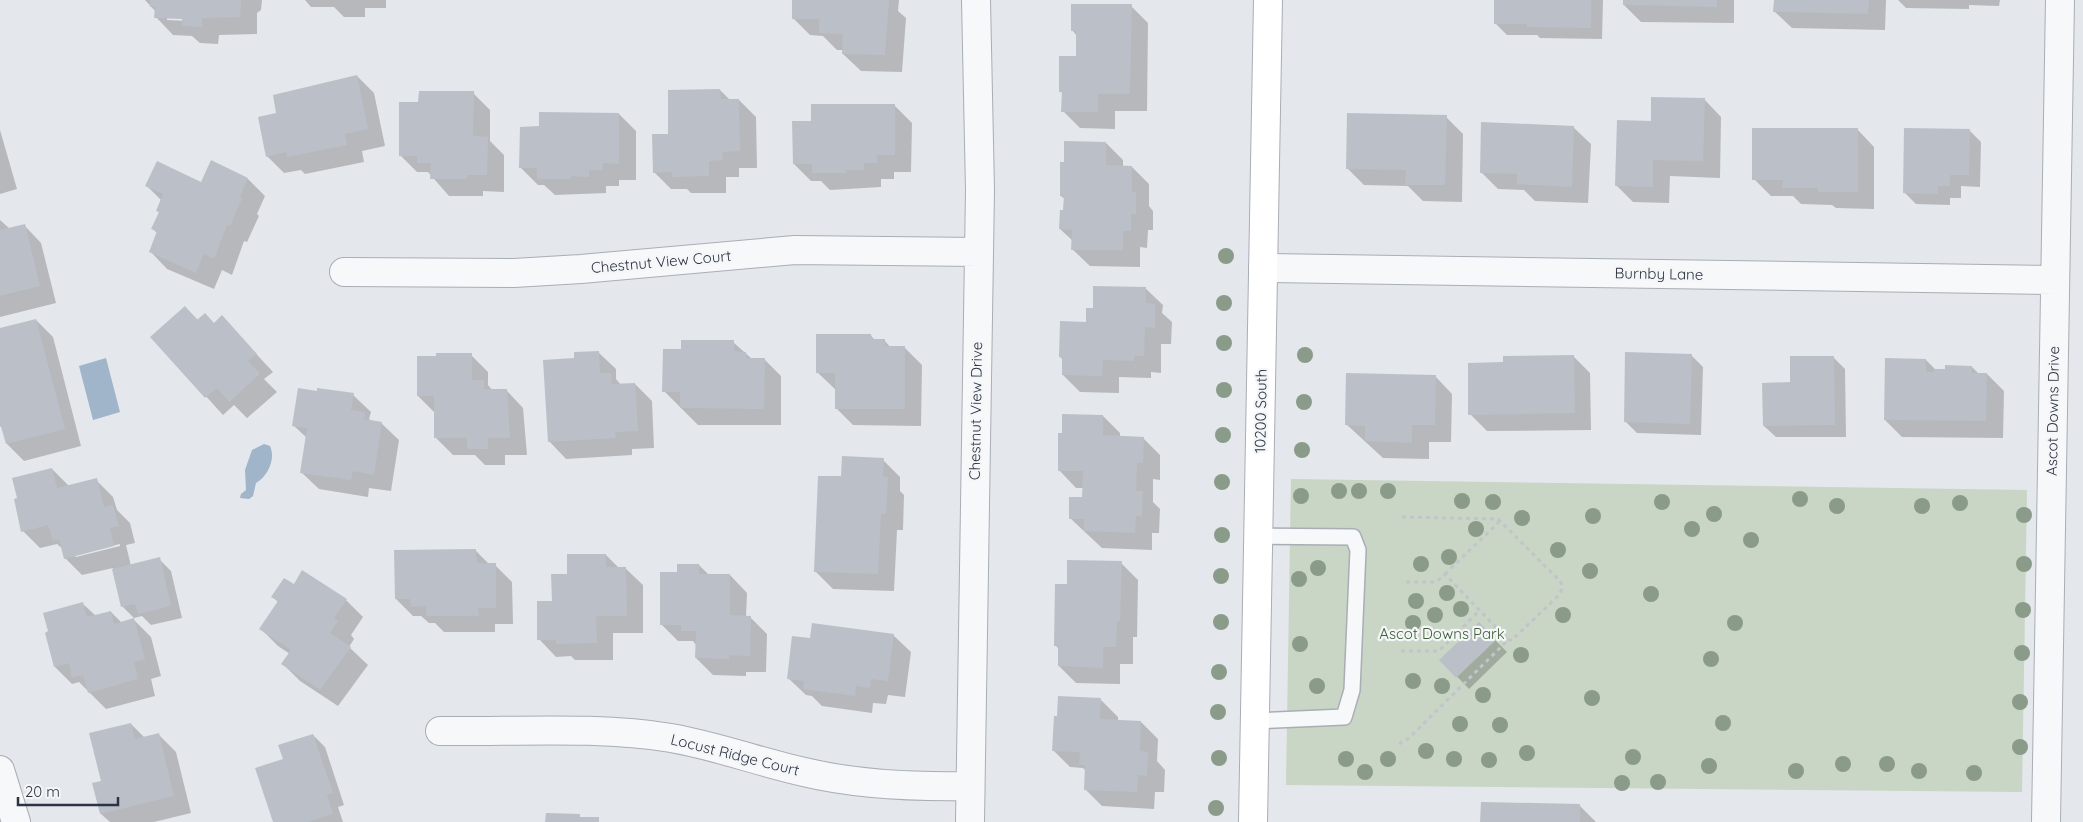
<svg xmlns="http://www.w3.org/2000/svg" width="2083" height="822" font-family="Quicksand,sans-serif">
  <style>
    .green { fill: #c9d5c5 }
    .water { fill: #a0b4ca }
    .shadow { fill: #0003; fill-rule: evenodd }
    .building { fill: #bbc0c8 }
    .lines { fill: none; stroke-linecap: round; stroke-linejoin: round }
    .lane-casing { stroke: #a9aeb5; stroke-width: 18 }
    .street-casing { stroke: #a9aeb5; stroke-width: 30 }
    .secondary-casing { stroke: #a9aeb5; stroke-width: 30 }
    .path { stroke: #c1c5ca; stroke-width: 3; stroke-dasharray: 4 4; stroke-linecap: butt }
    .lane { stroke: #f6f8f9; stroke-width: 15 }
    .street { stroke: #f6f8f9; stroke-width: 28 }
    .secondary { stroke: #fff; stroke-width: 28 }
    .tree { fill: #8a9c89 }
    .labels { text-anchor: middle; stroke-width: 4.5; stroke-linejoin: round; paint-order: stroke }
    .street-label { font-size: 15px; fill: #2c3443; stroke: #f4f6f8 }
    .park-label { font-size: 15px; fill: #405f39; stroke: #f4f6f8 }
  </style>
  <rect width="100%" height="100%" fill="#e4e7eb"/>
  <path class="green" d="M1291,479l736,11 -5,302 -736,-7z"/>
  <path class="water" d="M106,358l14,54 -27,8 -14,-54z
    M264,444l6,2c6,13 -2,30 -14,37l-3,13 -4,3 -9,-1 1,-4 5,-4 -1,-20 7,-20z"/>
  <path class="shadow" d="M145,0h117l-1,10 -4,3v21l-38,1 -1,9 -18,-1 -8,-7 -19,-1 -17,-18v-5zM167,17l22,1 -1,3 -21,-1z
    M305,0h81v8h-21v9h-21l-10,-10h-23z
    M793,0h106l-1,11 8,7 -4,54 -41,-1 -18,-17v-4h-6l-14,-14 -13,-1 -17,-17z
    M1495,0h108l-1,39 -62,-1 -3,-3h-30l-12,-12z
    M1624,0h110v23l-93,-1 -17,-17z
    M1775,0h111l-1,30 -93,-2 -18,-17z
    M1898,0h102l-1,6 -30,-1v4l-63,-1z
    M1131,6l17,17 -1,88h-32v18l-35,-1 -17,-17v-17l-3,-3 17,-34v-21l-5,-6z
    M357,76l17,17 11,53 -23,5 2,11 -59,12 -4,-4 -17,3 -17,-17 11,-42z
    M720,90l10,10h9l17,17 1,51h-18v9h-13v16h-35l-4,-4h-16l-17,-17 15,-36z
    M473,93l17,17v31l14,14v37l-21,-1v5h-34l-21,-24h-11l-17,-17 20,-52z
    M1704,99l17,18 -1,61 -50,-2 -1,27 -36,-1 -17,-17 36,-63z
    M894,105l18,18 -1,49h-17v7h-13v8l-51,3 -9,-9h-10l-17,-17 19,-42z
    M619,114l17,17v49h-17v6h-13v7l-51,2 -11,-10h-6l-17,-17 19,-40z
    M1446,117l17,17 -1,68 -39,-1 -15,-15 -44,-1 -17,-17z
    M1573,127l18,17 -3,59 -53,-2 -11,-11 -26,-1 -17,-17z
    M1857,129l17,18v62l-38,-1 -4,-3 -31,-1 -8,-8h-22l-17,-17z
    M0,130l17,59 -17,5z
    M1969,130l12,12 -1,45 -19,-1v12h-11v7l-34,-1 -12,-12z
    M1106,143l17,17v7h9l17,17v22l4,5v19h-5l-1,18 -7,-1v20l-50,-1 -18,-17 1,-8 -13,-12 5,-18v-12l-4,-3 4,-33z
    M248,179l17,17 -8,18 2,2 -12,26 -3,-1 -12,34 -10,-5 -8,19 -47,-20 -17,-18 8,-17 -5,-5 7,-16 -3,-3 4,-10 -14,-14z
    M0,220l10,9 14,-4 17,18 15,60 -56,14z
    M1145,288l18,17 -1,8 10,9 -1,22h-10v29l-10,-1v6l-32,-1v16l-39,-1 -17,-17v-15l-3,-3 27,-33 7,-15z
    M185,307l13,13 16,4 8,-7 51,55 -9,7 13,13 -30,26 -13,-13 -11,10 -71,-78z
    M36,320l17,17 28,109 -57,15 -17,-17 -4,-15 -3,-3v-97z
    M871,336l5,5 8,-1 7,8h14l17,17 -1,61 -68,-1 -17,-17v-18l-19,-18z
    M733,342l19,17h12l17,17v49h-83l-34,-34 18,-40z
    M598,352l18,17v10l5,6 14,-1 17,17 2,47 -22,1v6l-66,4 -17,-18 27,-81z
    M471,355l17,17v13l5,6 13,-1 17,18 4,47h-22v10h-20l-10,-10h-22l-17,-17v-24l-18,-18z
    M1691,355l12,12 -2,68 -64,-2 -12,-12z
    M1573,356l17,17 1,57 -104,1 -17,-17 34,-51z
    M1833,357l12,12 1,68h-70l-12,-11 27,-43z
    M1926,360l10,10 36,-3 7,7h8l17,17 -1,47 -101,-1 -17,-17z
    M1435,376l17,18 -1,48h-22v17l-46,-1 -37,-34z
    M353,395l18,17 -2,7 3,2 9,2 18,17 -8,51 -22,-3 -1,9 -49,-8 -18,-17 6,-34 -14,-13z
    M1103,416l17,17v4l23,1 17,17v25l-7,-1v23l7,7 -1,24h-7v17l-50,-2 -32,-30 14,-19v-11h-8l-17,-18z
    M883,460l17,17v14l4,4 -1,35h-6l-3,61 -61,-2 -18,-18 28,-93z
    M52,469l17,17 27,-6 17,17 4,13 13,13 5,20 -9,2 5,21 28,-7 12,12 11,47 -31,7 -9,-9 -8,2 -12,-12 -9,-38 -31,7 -17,-17 -2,-9 -6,-5 -17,4 -17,-17zM120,544v2l-44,11 -2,-2z
    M476,551l14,14h5l17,17 1,42h-18v8h-51l-9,-9h-6l-8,-7h-8l-17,-17z
    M606,555l13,13h6l18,17v48h-30v27h-38l-4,-4 -15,1 -17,-18 29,-64z
    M1121,563l17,17 -1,57h-4v27h-13v20l-44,-1 -17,-17v-17l-4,-4 13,-59z
    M699,565l10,10h21l17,18 -1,24h4l17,17 -1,38h-20v4l-33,-1 -17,-17v-13l-3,-4h-15l-17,-17 17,-51z
    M294,585l52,15 17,17 -12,18 3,4 -5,8 19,18 -30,41 -38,-25 -17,-17 7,-10 -12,-8 -17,-17 17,-27 -5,-5z
    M83,604l13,12 15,-4 11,11 12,-3 17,17 10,39 -10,3 4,17 -49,13 -27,-27 -7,2 -17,-17z
    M1479,624l28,28 -38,37 -28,-29z
    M893,635l18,17 -6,45 -17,-2 -2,9 -13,-1 -1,10 -50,-7 -10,-10 -6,-1 -18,-17 23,-38z
    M1101,700l17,17v4l23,1 17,17 -1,22 8,9 -1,22h-9l-1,17 -52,-3 -17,-17 1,-18 -3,-3 -13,-1 -17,-17 6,-33z
    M131,724l14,14 14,-3 17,17 15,61 -37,9h-44l-9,-8 1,-32z
    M313,735l12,12 19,58 -6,2 5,15h-69l10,-62z
    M1580,806l16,16h-115z"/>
  <path class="building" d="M150,0h91l-1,17 -38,1v9l-20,-1v-7l-28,-1 1,-11h-5z
    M792,0h97l-4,55 -43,-1 1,-20 -24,-1v-14h-27z
    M1494,0h97v28l-64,-1v-3h-33z
    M1623,0h94v7l-94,-2z
    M1774,0h95l-1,14 -95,-2z
    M1071,4h61l-2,90h-32v18h-37l1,-20h-3v-36h17v-25h-5z
    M357,75l11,54 -23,5 2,11 -60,12 -1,-5 -20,5 -8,-40 18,-4 -3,-18z
    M720,89l1,10h18l1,52 -17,1 -1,8 -13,1v15l-37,1v-5l-19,1 -1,-39h16v-44z
    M419,91h55l-1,45 15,1 -1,38h-20v4h-37l1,-16h-14v-7h-18v-54h19z
    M1651,97l54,1 -2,63 -50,-1v27l-38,-1 2,-66 34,1z
    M811,104h84v51h-18v8h-13v7h-18v3h-34v-9h-19l-1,-43h19z
    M539,112l80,1v51l-16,-1v7h-14v7l-18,-1v3h-34v-11h-18l1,-41 19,-1z
    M1347,113l100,2 -2,70h-40l1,-15 -60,-1z
    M1481,122l93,4 -2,61 -55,-3v-10l-37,-1z
    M1752,128h106v64h-40v-4h-36l1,-8h-31z
    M1904,128l66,1 -1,46h-19v11h-12v8l-35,-1z
    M1064,141l42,1v23l26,1v26h4v22h-5v17h-8v19h-52l1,-20 -13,-1 1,-19h3l1,-14h-4v-34h4z
    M211,160l37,18 -8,18 2,2 -12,28 -3,-1 -13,34 -10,-5 -8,19 -47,-21 8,-21 -6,-2 8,-17 -3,-1 7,-17 -18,-8 12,-25 44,21z
    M25,224l15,62 -40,10v-66z
    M1093,286l53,1v16l9,1v24l-10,-1 -1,29h-10v5l-31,-1 -1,16 -40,-1v-18h-3l1,-36 26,1v-14h7z
    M185,306l12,14 8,-7 9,10 8,-8 35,39 -9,7 12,13 -31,28 -12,-14 -12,10 -55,-61z
    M36,319l29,110 -59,15 -6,-21v-95z
    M816,334h55l1,5h13v7h20v63h-70v-36h-19z
    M681,340h53v11l12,1v6h19l-1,51 -84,-1v-16h-18l1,-43h18z
    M599,351l1,22h11l1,11 23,-1 3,48 -23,1 1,6 -68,4 -5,-82 31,-2v-6z
    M1625,352l67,2 -2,70 -66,-2z
    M436,353h36v27h12v9h23l3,49h-22v11h-21v-11h-33v-42h-17v-40h19z
    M1574,355l1,58 -107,2v-52l35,-1v-6z
    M1790,356h44l1,69 -72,1 -1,-43 28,-1z
    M1885,358l41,1v13h8v-3h11v-4l27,1v7h15l-1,48 -102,-1z
    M1346,373l90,2 -1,50h-23v18l-47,-2v-15l-20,-1z
    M298,388l19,3v-3l37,5 -3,17 14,2 -1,7 18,3 -8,53 -21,-4 -2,9 -51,-7 7,-45 -15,-2z
    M1062,414l41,1v20l41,2 -1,26h-6l-1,28h7l-1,25h-6l-1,17 -51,-2v-12h-15v-22h13l1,-26h-25v-38h4z
    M842,456l42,2 -1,18 5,1 -2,37h-5l-3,60 -64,-2 4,-96h23z
    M52,468l5,20 40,-10 7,29 9,-2 6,21 -9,2 4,18 -50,13 -5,-20 -6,2 -5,-16 -27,7 -7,-33 3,-1 -5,-20z
    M476,549l1,14h19v45h-18l1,8h-53v-10l-15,1 -1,-8h-15l-1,-49z
    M567,554h39v13h20l1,49h-31l1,27 -41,1v-4h-19v-39h15l-1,-27h16z
    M160,557l11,49 -33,8 -3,-10 -14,3 -9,-38z
    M1067,560l55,1 -2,60h-3l-1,26h-13v21l-45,-2v-20h-4l1,-62h12z
    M677,564h22v10h31v41l21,1 -1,40 -21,-1v4l-34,-1 1,-27h-15v-6h-21v-53h17z
    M302,570l45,29 -13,19 4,3 -8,12 21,14 -31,43 -39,-26 10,-14 -32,-21 19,-28 -7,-4 13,-19 10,6z
    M83,602l4,15 24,-6 3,13 20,-6 11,41 -11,3 4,17 -50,14 -5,-18 -11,3 -3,-15 -15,4 -9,-34 3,-2 -5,-18z
    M1479,622l17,18 -40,38 -17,-18z
    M812,623l82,11 -6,47 -17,-2 -1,9 -14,-2 -1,10 -52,-7 1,-8 -17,-2 5,-43 18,2z
    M1058,696l43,2 -1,21 41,2 -1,30 8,1 -1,24 -9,-1 -1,17 -53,-2 1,-25h-6l1,-13 -28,-1 2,-35h3z
    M131,723l4,16 24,-6 15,63 -74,18 -8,-31 9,-2 -12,-48z
    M313,734l20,59 -6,2 6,19 -26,8h-34l-18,-54 28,-9 -5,-14z
    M1481,802l99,2v18h-100z
    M546,813l34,1v3h19v5h-54z"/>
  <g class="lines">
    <defs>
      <path id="lane" d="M1255,721l89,-4 8,-27 6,-140 -5,-13 -95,-1"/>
      <path id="street" d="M1263,268l792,12
        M344,272l170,1 67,-4 214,-19 183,2
        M440,731c73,1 159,-5 231,7 46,8 88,24 133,34 54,13 111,15 166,14
        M0,770l16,52
        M970,822l10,-632 -4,-190
        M2046,822l14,-822"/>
      <path id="secondary" d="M1253,822l15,-822"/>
    </defs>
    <use href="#lane" class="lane-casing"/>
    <use href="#street" class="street-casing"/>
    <use href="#secondary" class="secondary-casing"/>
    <path class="path" d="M1402,517l96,2 62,62c4,6 2,10 -3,16l-45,43h-4
      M1445,574l56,-54
      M1401,651h38l41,-41
      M1399,744l10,-6 99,-98 -63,-66 -9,8h-34"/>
    <use href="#lane" class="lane"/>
    <use href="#street" class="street"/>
    <use href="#secondary" class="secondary"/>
  </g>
  <g class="tree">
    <circle cx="1226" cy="256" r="8"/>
    <circle cx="1224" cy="303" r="8"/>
    <circle cx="1224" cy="343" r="8"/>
    <circle cx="1305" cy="355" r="8"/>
    <circle cx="1224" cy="390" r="8"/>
    <circle cx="1304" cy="402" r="8"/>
    <circle cx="1223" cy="435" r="8"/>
    <circle cx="1302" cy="450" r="8"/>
    <circle cx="1222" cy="482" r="8"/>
    <circle cx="1339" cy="491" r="8"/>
    <circle cx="1359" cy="491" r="8"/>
    <circle cx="1388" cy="491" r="8"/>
    <circle cx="1301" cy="496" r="8"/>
    <circle cx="1800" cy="499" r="8"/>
    <circle cx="1462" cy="501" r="8"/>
    <circle cx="1493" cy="502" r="8"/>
    <circle cx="1662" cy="502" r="8"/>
    <circle cx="1960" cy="503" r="8"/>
    <circle cx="1837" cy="506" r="8"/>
    <circle cx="1922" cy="506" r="8"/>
    <circle cx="1714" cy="514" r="8"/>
    <circle cx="2024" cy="515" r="8"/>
    <circle cx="1593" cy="516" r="8"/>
    <circle cx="1522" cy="518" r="8"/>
    <circle cx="1476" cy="529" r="8"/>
    <circle cx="1692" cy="529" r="8"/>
    <circle cx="1222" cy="535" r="8"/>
    <circle cx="1751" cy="540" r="8"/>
    <circle cx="1558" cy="550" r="8"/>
    <circle cx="1449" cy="557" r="8"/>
    <circle cx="1421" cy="564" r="8"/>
    <circle cx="2024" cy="564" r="8"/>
    <circle cx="1318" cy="568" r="8"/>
    <circle cx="1590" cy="571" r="8"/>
    <circle cx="1221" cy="576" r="8"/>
    <circle cx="1299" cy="579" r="8"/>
    <circle cx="1447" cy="593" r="8"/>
    <circle cx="1651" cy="594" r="8"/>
    <circle cx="1416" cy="601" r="8"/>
    <circle cx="1461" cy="609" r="8"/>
    <circle cx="2023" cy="610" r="8"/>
    <circle cx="1435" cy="615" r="8"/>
    <circle cx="1563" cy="615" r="8"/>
    <circle cx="1221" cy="622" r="8"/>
    <circle cx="1413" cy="623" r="8"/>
    <circle cx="1735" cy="623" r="8"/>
    <circle cx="1300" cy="644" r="8"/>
    <circle cx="2022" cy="653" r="8"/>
    <circle cx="1521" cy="655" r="8"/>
    <circle cx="1711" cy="659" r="8"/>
    <circle cx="1219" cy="672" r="8"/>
    <circle cx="1413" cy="681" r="8"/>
    <circle cx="1317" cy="686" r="8"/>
    <circle cx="1442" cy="686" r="8"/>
    <circle cx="1483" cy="695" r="8"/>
    <circle cx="1592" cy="698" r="8"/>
    <circle cx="2020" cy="702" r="8"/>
    <circle cx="1218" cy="712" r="8"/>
    <circle cx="1723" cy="723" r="8"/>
    <circle cx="1460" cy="724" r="8"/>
    <circle cx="1500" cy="725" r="8"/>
    <circle cx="2020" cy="747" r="8"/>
    <circle cx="1426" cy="751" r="8"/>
    <circle cx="1527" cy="753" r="8"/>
    <circle cx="1633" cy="757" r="8"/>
    <circle cx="1219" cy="758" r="8"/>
    <circle cx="1346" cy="759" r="8"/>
    <circle cx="1388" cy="759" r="8"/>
    <circle cx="1454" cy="759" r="8"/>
    <circle cx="1489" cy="760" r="8"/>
    <circle cx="1843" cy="764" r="8"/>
    <circle cx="1887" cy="764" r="8"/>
    <circle cx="1709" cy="766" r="8"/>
    <circle cx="1796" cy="771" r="8"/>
    <circle cx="1919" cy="771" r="8"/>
    <circle cx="1365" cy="772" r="8"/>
    <circle cx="1974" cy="773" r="8"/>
    <circle cx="1658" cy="782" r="8"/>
    <circle cx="1622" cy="783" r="8"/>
    <circle cx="1216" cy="808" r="8"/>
  </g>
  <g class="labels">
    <g class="street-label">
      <text transform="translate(661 262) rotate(-5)" y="5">Chestnut View Court</text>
      <text transform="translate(1659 274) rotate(1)" y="5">Burnby Lane</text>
      <text transform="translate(976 411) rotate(-89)" y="5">Chestnut View Drive</text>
      <text transform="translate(1261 411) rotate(-89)" y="5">10200 South</text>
      <text transform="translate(2053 411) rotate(-89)" y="5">Ascot Downs Drive</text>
      <text transform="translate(735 755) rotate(14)" y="5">Locust Ridge Court</text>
    </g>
    <g class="park-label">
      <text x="1442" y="639">Ascot Downs Park</text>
    </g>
  </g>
  <path d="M18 797v8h100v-8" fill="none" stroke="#2c3443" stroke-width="2.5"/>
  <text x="25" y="797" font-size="15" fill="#2c3443" stroke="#f4f6f8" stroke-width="4" paint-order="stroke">20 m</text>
</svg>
